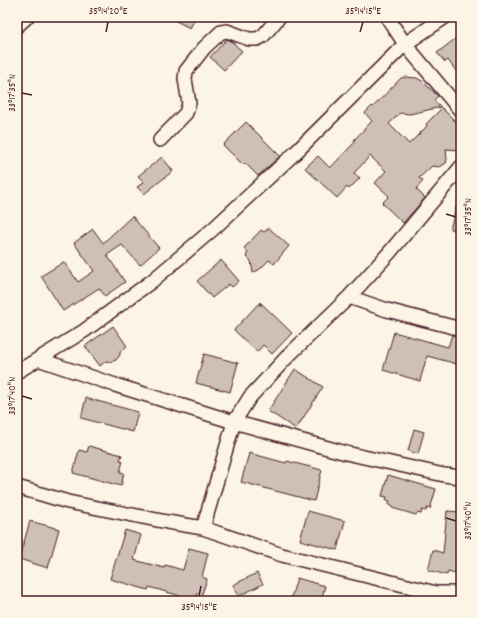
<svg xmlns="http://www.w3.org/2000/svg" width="478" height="618" font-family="Dekko,sans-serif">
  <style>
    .building { fill: #cfc0b7; stroke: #4a1f2b }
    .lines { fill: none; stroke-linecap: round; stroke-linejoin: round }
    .street-casing { stroke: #4a1f2b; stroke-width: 16 }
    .street { stroke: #fcf5e5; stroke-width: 13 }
    .ticks { fill: none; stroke: #4a1f2b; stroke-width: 1.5 }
    .neatline { fill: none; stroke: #4a1f2b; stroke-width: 1.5 }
    .ticks-label { font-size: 10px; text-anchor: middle; fill: #4a1f2b }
  </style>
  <rect width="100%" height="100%" fill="#fcf5e5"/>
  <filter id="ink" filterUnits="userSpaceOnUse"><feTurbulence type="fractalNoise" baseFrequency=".025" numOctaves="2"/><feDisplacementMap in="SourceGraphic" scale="8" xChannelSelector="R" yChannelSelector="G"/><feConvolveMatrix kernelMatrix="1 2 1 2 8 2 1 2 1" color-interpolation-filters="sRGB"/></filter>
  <g filter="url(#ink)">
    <path class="building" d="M168,17h28l-6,11z
      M227,39l4,2 11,10 -18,19 -14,-13z
      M455,39l6,7v32l-13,-18 -3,2 -8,-9z
      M406,77l11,1 5,3 16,15 -4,4 7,7 -31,7 -10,-1 -11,11 20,20 18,-18 -1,-2 16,-16 19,19v23l-15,-1 1,11 -1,3 -6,4 -8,-1 -13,12 4,3 -7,8 9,9 -22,25 -21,-20 7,-7 -14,-13 11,-12 -16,-15 -16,17 6,5 -11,11 -2,-2 -10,11 -32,-30 13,-12 12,12 25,-26 -1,-2 18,-19 -7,-8 7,-7 1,1 28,-29z
      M246,122l34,34 -22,20 -13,-13 -2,2 -20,-20z
      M162,157l11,14 -29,23 -7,-7 7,-5 -6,-6z
      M458,200h3v32l-11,-3z
      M132,216l27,32 -19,17 -18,-20 -15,10 18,27 -20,14 -6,-8 -36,23 -22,-35 23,-14 14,20 16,-11 -20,-28 19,-14 10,14z
      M269,228l20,18 -15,18 -5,-4 -9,9 -7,4 -2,-12 -5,-5 2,-3 -4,-5 17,-18 3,2z
      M221,260l18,21 -7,6 -3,-3 -17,14 -15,-17z
      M260,302l32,31 -20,21 -9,-9 -6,7 -23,-22 25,-27 2,3z
      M113,326l14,20 -7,6v3l-4,5 -6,2 -4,-1 -6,5 -15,-20z
      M394,332l54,15 4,-12 9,2v28l-34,-9 -7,25 -37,-11z
      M204,354l34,9 -8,29 -34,-9z
      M295,369l28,18 -27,42 -28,-18z
      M86,398l52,14 -5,20 -52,-14z
      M414,429l10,3 -6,22 -10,-3z
      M89,446l33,9 -2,5 3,1 -3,11 4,1 -3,13 -48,-13 6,-23 8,2z
      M249,453l37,10 1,-2 35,9 -8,31 -73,-19z
      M388,475l48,14 -6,20 -3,-1 -1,3 -4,-1 -1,4 -4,-1 -1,2 -24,-7v-2l-3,-1 1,-4 -4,-1 1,-3 -5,-1z
      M308,511l37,10 -8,29 -37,-10z
      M447,511l14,1v55l-4,-1 -2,7 -7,-2 -1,4 -19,-5 5,-20 10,3z
      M30,521l29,8 -11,39 -29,-9z
      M125,530l16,5 -7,25 30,8 1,-3 18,5 6,-22 19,5 -6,24 5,2 -5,15 -5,-1 -2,7 -46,-13 -1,3 -38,-11z
      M257,573l6,11 -24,12 -6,-11z
      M297,578l28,8 -4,15h-31z"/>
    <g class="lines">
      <defs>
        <path id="street" d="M387,17l18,27 56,67
          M17,26l10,-9
          M160,140l26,-27 3,-10 -4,-24 1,-8 18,-23 17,-16 6,-1 22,8h8l6,-3 16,-19
          M349,297l38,13 74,19
          M38,359l77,26 119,37 112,31 98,22 17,2
          M17,372l67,-41 68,-50 60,-51 82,-76 111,-110 40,-27
          M17,487l51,15 99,20 36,6 79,27 154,38h25
          M203,528l31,-106 16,-25 38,-41 61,-59 41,-45 71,-85"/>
      </defs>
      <use href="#street" class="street-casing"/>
      <use href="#street" class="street"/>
    </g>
  </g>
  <path class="ticks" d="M106,32l2,-10M360,32l3,-10M22,93l10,2M446,214l10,3M22,396l10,3M446,518l10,3M199,596l2,-10"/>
  <rect width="478" height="618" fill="none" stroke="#fcf5e5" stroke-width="44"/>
  <rect x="22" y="22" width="434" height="574" class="neatline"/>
  <g class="ticks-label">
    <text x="108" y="14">35°14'20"E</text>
    <text x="363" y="14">35°14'15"E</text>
    <text transform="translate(11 93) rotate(-90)" y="4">33°17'35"N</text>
    <text transform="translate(467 217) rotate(-90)" y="4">33°17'35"N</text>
    <text transform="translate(11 396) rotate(-90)" y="4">33°17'40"N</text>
    <text transform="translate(467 521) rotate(-90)" y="4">33°17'40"N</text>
    <text x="199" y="610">35°14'15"E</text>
  </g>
</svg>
